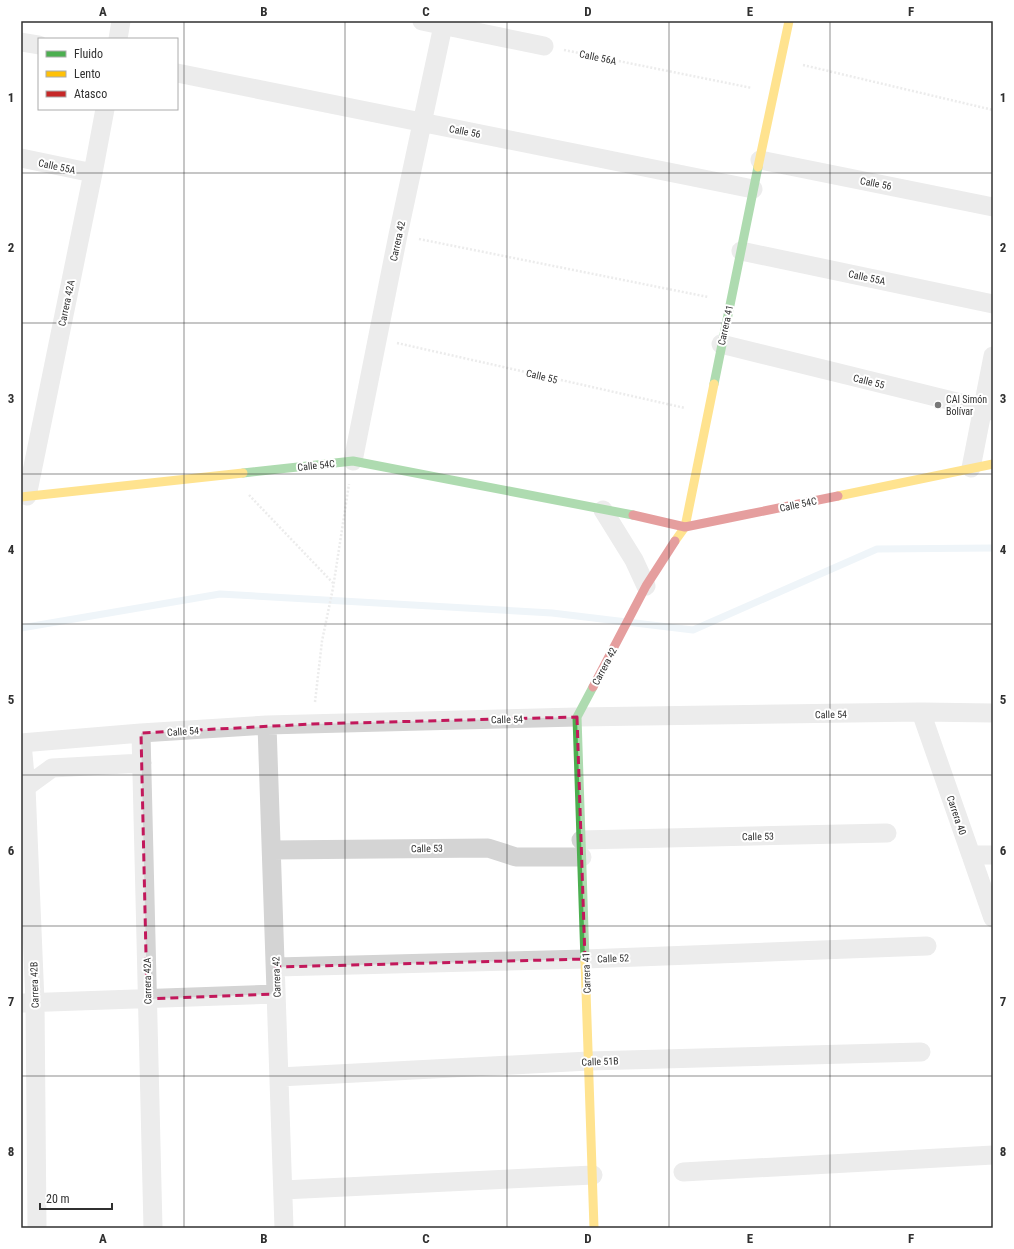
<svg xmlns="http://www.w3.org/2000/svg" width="1014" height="1249" font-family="'Roboto Condensed',sans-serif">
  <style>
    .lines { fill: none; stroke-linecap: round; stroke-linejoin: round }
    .stream { stroke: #dbe8f1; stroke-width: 7 }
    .path { stroke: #d4d4d4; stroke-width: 2.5; stroke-dasharray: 2 2; stroke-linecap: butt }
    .street { stroke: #d4d4d4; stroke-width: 19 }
    .fast { stroke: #4caf50; stroke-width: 9 }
    .slow { stroke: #ffc107; stroke-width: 9 }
    .jam { stroke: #c62828; stroke-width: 9 }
    .marked { fill: none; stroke: #c2185b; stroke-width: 3; stroke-dasharray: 8 5; stroke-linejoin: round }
    .grid { fill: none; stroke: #303030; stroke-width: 1; stroke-opacity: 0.55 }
    .poi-dot { fill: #787878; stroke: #fff; stroke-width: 1.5 }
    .labels { text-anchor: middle; stroke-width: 4; stroke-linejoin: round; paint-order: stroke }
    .street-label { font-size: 10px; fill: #303030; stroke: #fff }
    .poi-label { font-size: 10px; fill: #303030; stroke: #fff; text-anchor: start }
    .neatline { fill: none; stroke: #303030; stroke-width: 1.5 }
    .grid-label { font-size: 13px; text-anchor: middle; font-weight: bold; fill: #303030 }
  </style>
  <rect width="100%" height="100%" fill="#fff"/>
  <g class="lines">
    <path class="stream" d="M21,628l199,-34 332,19 141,17 184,-81 116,-1"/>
    <path class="path" d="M564,50l188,38
      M803,65l190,45
      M419,239l289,58
      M397,343l288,65
      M249,495l84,88
      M315,702l7,-61 11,-53 16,-104"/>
    <path class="street" d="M422,21l122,25
      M118,39l3,-18
      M21,42l18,3
      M177,73l576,116
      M21,158l72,15
      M760,160l233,47
      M741,251l252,53
      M721,344l272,67
      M353,461l45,-226 46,-214
      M971,468l22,-112
      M27,496l66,-323 12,-64
      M603,510l31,50 12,26
      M921,712l72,206
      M267,725l17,503
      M141,733l12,495
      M21,743l120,-10 126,-8 310,-8 344,-5 72,1
      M22,743l4,44 9,215 2,226
      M21,787h5l26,-19 90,-5
      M581,840l306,-7
      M272,850l216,-2 28,9h66
      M971,855h22
      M276,967l309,-8 342,-13
      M21,1003l255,-9
      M279,1077l310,-16 332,-9
      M683,1172l310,-17
      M283,1190l310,-15"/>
    <path class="fast" d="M714,384l44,-217
      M243,473l110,-12 280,54
      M585,961l-8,-244 16,-30"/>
    <path class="slow" d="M758,167l31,-146
      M838,496l155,-32
      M21,497l222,-24
      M675,541l10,-14 29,-143
      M585,961l9,267"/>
    <path class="jam" d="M633,515l52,12 153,-31
      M593,687l53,-101 29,-45"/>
  </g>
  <path d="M0 0H1014V1249H0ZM577,717l8,242 -309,8v27l-129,5 -6,-266 171,-9z" fill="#fff" fill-opacity=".55" fill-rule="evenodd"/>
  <path class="marked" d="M577,717l8,242 -309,8v27l-129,5 -6,-266 171,-9z"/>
  <path class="grid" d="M184,21v1207M345,21v1207M507,21v1207M669,21v1207M830,21v1207M21,173h972M21,323h972M21,474h972M21,624h972M21,775h972M21,926h972M21,1076h972"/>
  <circle class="poi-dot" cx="938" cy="405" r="4"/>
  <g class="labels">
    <g class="street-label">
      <text transform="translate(598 57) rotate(12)" y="4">Calle 56A</text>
      <text transform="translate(465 131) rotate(11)" y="4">Calle 56</text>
      <text transform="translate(57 166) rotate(12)" y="4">Calle 55A</text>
      <text transform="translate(876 183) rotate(11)" y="4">Calle 56</text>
      <text transform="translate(397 241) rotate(-78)" y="4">Carrera 42</text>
      <text transform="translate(867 277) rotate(12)" y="4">Calle 55A</text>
      <text transform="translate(66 303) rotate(-78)" y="4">Carrera 42A</text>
      <text transform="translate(725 325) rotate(-78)" y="4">Carrera 41</text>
      <text transform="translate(542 376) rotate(13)" y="4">Calle 55</text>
      <text transform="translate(869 381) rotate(14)" y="4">Calle 55</text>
      <text transform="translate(316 465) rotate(-6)" y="4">Calle 54C</text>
      <text transform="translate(798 504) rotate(-12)" y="4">Calle 54C</text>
      <text transform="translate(604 666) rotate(-62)" y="4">Carrera 42</text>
      <text transform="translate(831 714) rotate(-1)" y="4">Calle 54</text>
      <text transform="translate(507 719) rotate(-1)" y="4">Calle 54</text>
      <text transform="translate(183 731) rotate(-4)" y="4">Calle 54</text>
      <text transform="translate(957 815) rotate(71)" y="4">Carrera 40</text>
      <text transform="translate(758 836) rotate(-1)" y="4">Calle 53</text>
      <text transform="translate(427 848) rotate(-1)" y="4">Calle 53</text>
      <text transform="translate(613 958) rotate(-2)" y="4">Calle 52</text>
      <text transform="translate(586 973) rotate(-92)" y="4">Carrera 41</text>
      <text transform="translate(276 977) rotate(-92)" y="4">Carrera 42</text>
      <text transform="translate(147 981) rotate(-91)" y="4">Carrera 42A</text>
      <text transform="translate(34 985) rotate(-92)" y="4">Carrera 42B</text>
      <text transform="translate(600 1061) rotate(-2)" y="4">Calle 51B</text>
    </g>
    <g class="poi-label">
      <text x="946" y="403">CAI Simón<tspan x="946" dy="12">Bolívar</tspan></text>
    </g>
  </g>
  <rect width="1014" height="1249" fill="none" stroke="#ffffff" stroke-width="44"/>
  <rect x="38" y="38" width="140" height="72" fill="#ffffff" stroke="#acacac"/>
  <rect x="46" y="51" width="20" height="6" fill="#4caf50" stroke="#acacac"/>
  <text x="74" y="58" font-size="12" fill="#303030">Fluido</text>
  <rect x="46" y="71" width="20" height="6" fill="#ffc107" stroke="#acacac"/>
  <text x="74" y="78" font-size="12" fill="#303030">Lento</text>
  <rect x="46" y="91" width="20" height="6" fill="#c62828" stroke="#acacac"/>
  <text x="74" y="98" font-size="12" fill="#303030">Atasco</text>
  <path d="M40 1203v6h72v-6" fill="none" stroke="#303030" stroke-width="2"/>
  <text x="46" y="1203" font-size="12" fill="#303030" stroke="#ffffff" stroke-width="3" paint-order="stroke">20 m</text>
  <rect x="22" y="22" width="970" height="1205" class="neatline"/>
  <g class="grid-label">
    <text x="103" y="16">A</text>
    <text x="264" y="16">B</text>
    <text x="426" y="16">C</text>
    <text x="588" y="16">D</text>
    <text x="750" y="16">E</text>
    <text x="911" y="16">F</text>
    <text x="11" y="102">1</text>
    <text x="1003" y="102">1</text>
    <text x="11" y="252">2</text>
    <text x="1003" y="252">2</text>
    <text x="11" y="403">3</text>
    <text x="1003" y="403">3</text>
    <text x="11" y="554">4</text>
    <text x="1003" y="554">4</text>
    <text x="11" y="704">5</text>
    <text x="1003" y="704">5</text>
    <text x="11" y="855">6</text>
    <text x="1003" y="855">6</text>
    <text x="11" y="1006">7</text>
    <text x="1003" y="1006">7</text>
    <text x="11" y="1156">8</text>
    <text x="1003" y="1156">8</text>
    <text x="103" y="1243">A</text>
    <text x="264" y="1243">B</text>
    <text x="426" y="1243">C</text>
    <text x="588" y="1243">D</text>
    <text x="750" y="1243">E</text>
    <text x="911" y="1243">F</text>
  </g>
</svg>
